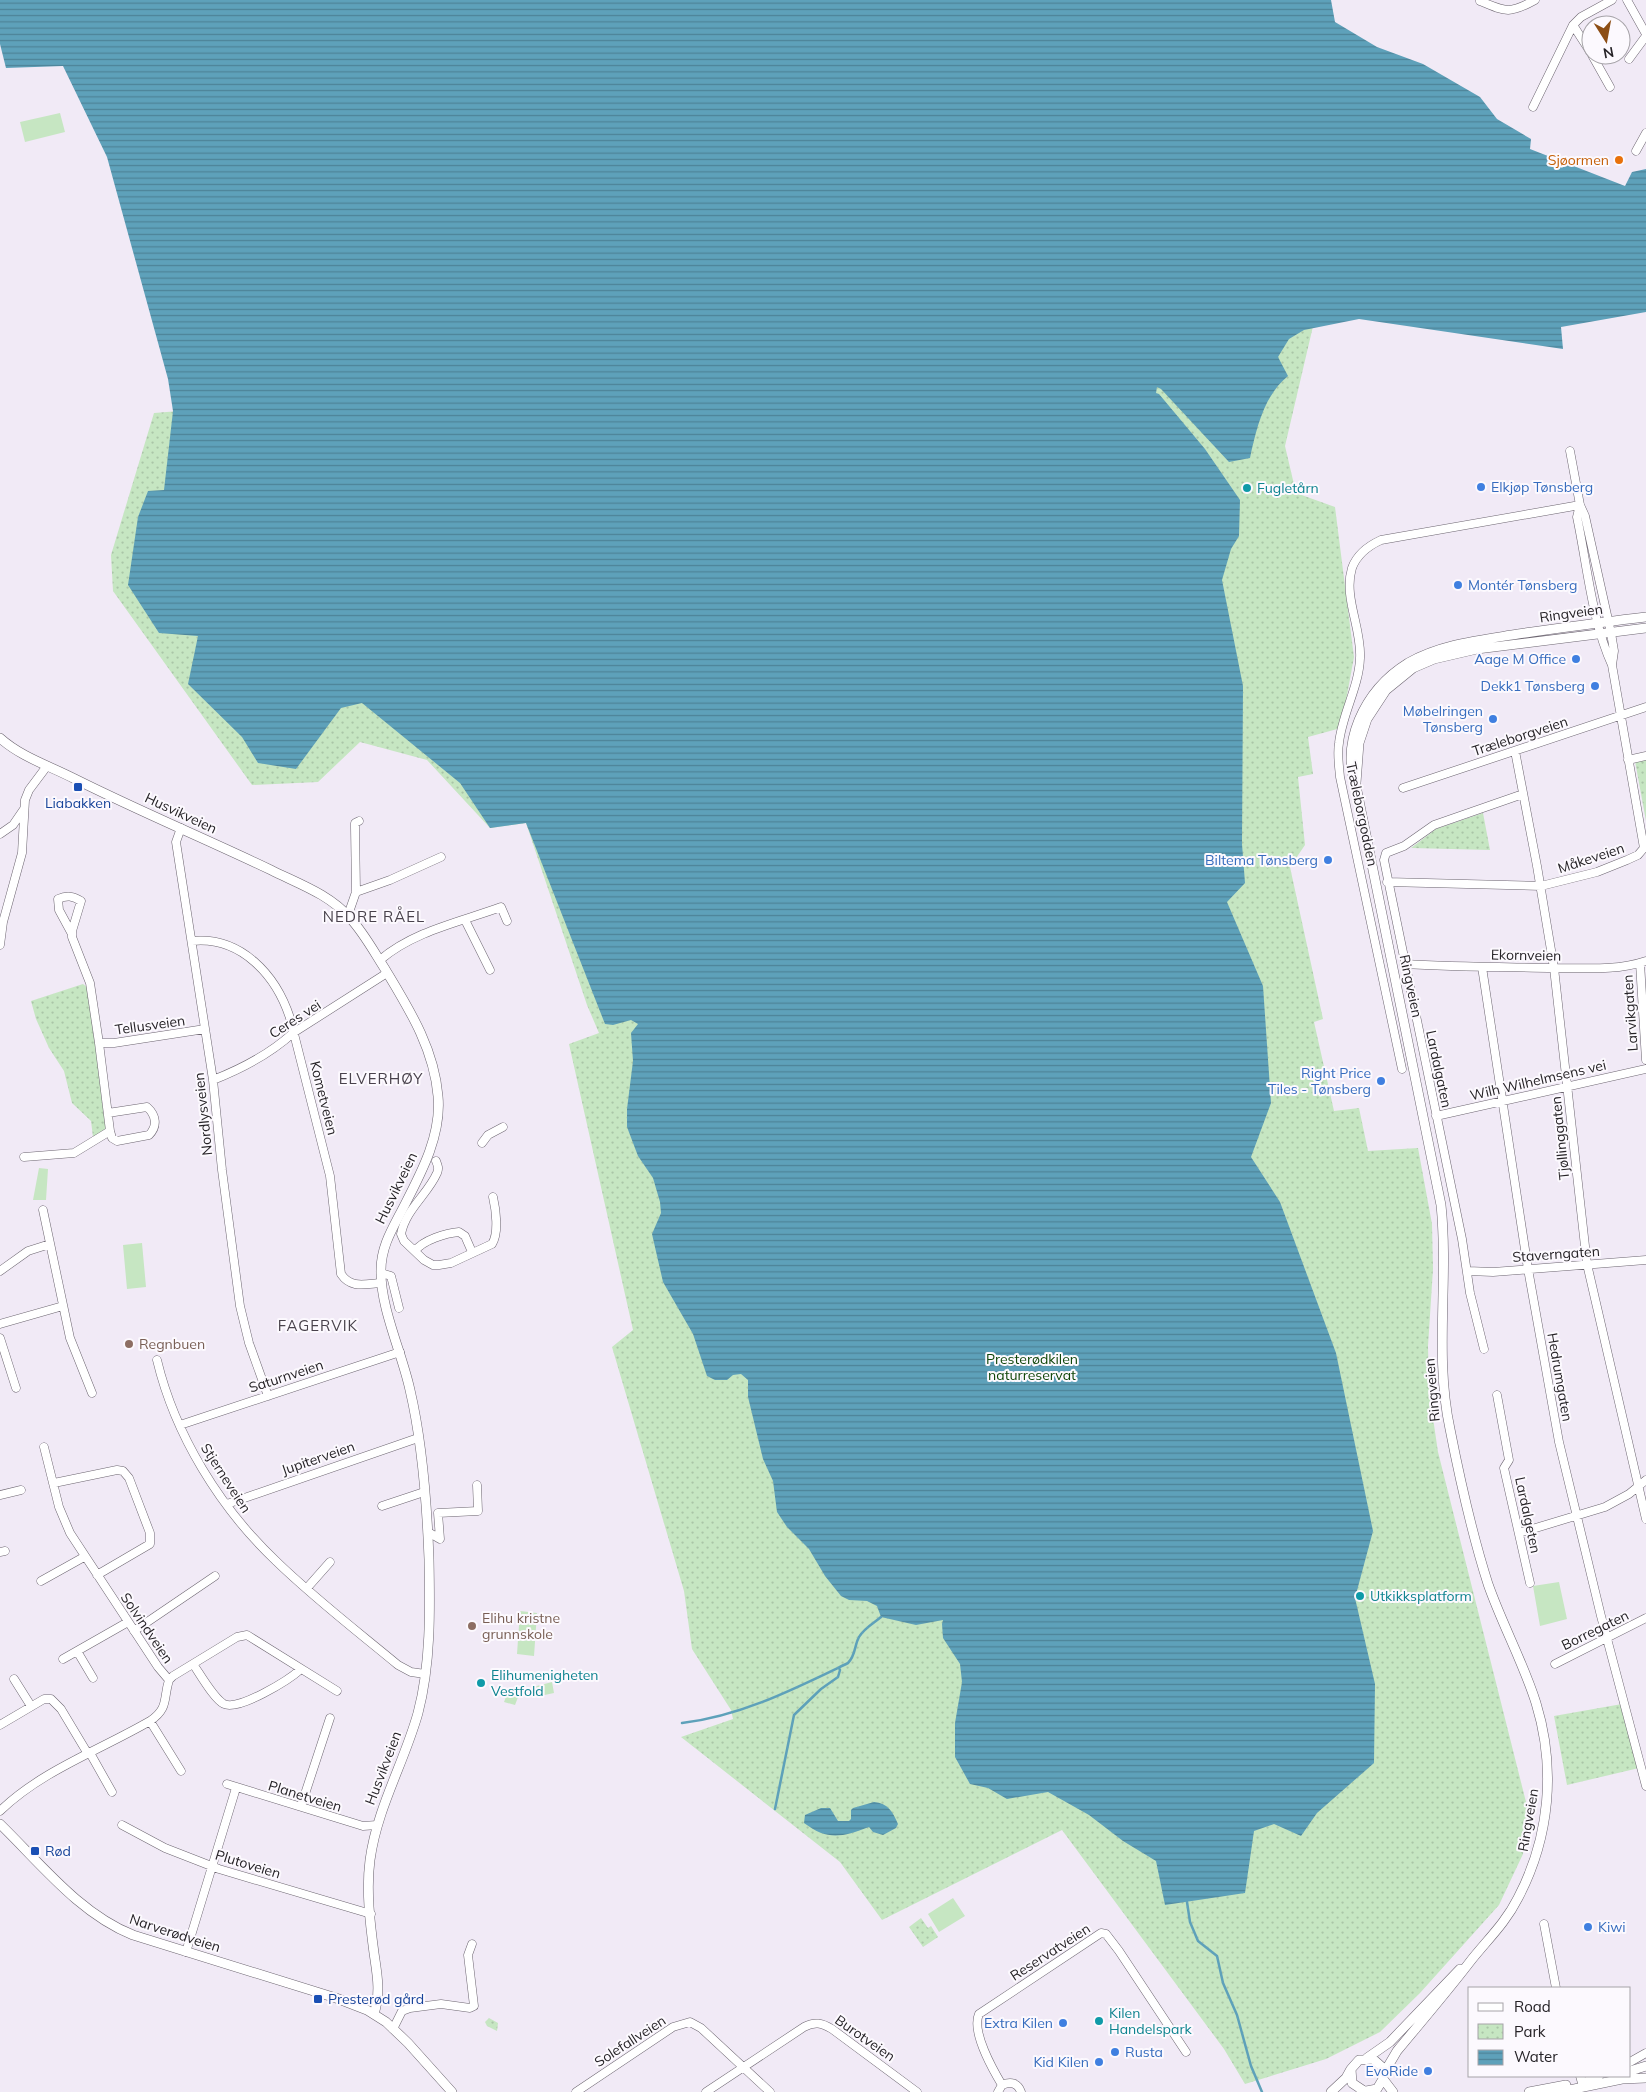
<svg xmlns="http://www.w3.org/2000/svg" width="1646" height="2092" font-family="Mulish,sans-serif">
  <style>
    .grass { fill: #c6e6c2 }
    .park { fill: url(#park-dots) }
    .water { fill: url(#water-rules) }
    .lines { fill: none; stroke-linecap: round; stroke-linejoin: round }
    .stream { stroke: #5ea1ba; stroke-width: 2.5 }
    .minor-casing { stroke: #6c6570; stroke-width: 9 }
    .major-casing { stroke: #6c6570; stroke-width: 10 }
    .minor { stroke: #fff; stroke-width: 8 }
    .major { stroke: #fff; stroke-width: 9 }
    .food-dot { fill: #e8710a; stroke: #fcf9fe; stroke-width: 2 }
    .shop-dot { fill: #3f7fe0; stroke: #fcf9fe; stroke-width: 2 }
    .culture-dot { fill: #0f9aa8; stroke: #fcf9fe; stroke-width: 2 }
    .transit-dot { fill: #1a4fb4; stroke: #fcf9fe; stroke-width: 2 }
    .education-dot { fill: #8d6e63; stroke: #fcf9fe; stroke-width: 2 }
    .labels { text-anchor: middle; stroke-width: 4; stroke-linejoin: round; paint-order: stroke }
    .food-label { font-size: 14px; fill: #c56008; stroke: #fcf9fe; text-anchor: end }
    .shop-label { font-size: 14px; fill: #366cbe; stroke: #fcf9fe; text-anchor: end }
    .culture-label { font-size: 14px; fill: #0d838f; stroke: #fcf9fe; text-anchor: start }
    .street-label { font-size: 14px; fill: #262327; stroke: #fcf9fe }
    .transit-label { font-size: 14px; fill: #164399; stroke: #fcf9fe; text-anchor: start }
    .education-label { font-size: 14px; fill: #785e54; stroke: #fcf9fe; text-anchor: start }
    .park-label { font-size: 14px; fill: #0f4608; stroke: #fcf9fe }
    .neighbourhood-label { font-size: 15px; letter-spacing: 1px; fill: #49424c; stroke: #fcf9fe }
  </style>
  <defs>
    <pattern id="park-dots" width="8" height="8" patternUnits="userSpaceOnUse" patternTransform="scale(1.25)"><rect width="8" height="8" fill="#c6e6c2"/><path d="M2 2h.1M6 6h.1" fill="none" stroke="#aac5a7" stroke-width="1.8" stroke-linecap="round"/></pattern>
    <pattern id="water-rules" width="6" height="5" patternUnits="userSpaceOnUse" patternTransform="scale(1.25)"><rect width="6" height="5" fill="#5ea1ba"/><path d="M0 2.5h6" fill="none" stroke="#4d8397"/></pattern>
  </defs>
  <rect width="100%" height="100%" fill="#f1eaf6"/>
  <path class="grass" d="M60,113l5,19 -40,10 -5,-20z
    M39,1168l9,1 -2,31h-13z
    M142,1243l4,44 -19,2 -4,-44z
    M1559,1582l8,37 -27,7 -7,-40z
    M520,1611l17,2 -3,43 -17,-2z
    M552,1682l2,11 -19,4 -2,-10z
    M509,1689l11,3 -5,13 -11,-3z
    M953,1898l12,18 -26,16 -11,-18z"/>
  <path class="park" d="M1314,322l-29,124 11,47 39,14 19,150 -13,71 -33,9 5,37 -15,3 7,68 -15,22 33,152 -9,3 20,89 25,-3 9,43 50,-3 14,76 1,45 -5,77 1,45 9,61 90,358 -5,44 -24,51 -79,88 -40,39 -54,27 -81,25 -21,-35 -162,-219 -180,90 -42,-58 -159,-125 52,-18 -2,-9 -39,-61 -8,-58 -72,-244 21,-17 -64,-286 30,-11 -12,-28 -61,-182 -36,5 -63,-68 -67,-18 -42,40 -66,3 -139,-194 -2,-36 43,-142z
    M1646,759v62l-11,-60z
    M1483,813l7,37 -79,-2 25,-19z
    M83,984l5,4 19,140 -14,9 -2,-16 -19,-18 -8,-32 -15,-23 -13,-29 -5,-18z
    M1622,1704l17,64 -72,17 -13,-69z
    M921,1918l7,10 3,-2 7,11 -15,10 -14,-20z
    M489,2018l9,5 -1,8 -10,-5 -2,-4z"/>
  <path class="water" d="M0,0h1331l4,22 42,25 46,17 57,33 17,22 34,20 -1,10 95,37 7,-14 14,-3v143l-85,15 2,22 -204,-30 -55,11 -15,9 -11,18 10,19c-24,19 -32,54 -38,82l-21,4 -68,-73 -4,-2 -1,6 3,1 46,55 35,51 -1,36 -8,13 -9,31 21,106 -1,158 3,39 -18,19 36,84 8,117 -20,54 29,45 56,151 37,178 -18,67 20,86 -1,79 -57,50 -16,23 -27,-12 -20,7 -9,62 -80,12 -9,-44 -33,-20 -34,-26 -41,-23 -41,7 -19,-11 -18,-4 -15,-27v-34l7,-41 -2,-18 -17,-26 -1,-14 1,-4 -27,5 -35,-8 -4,-11 -10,-5 -18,-1 -8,-4 -16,-20 -16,-27 -22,-22 -10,-15 -4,-31 -10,-22 -15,-62v-17l-7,-6 -8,1 -6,5h-12l-8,-4 -14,-42 -30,-52 -11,-48 9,-21 -1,-11 -7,-24 -15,-22 -11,-29v-18l6,-48 -2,-28 7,-9 -7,-4 -18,5 -8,-1 -79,-201 -36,5 -30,-45 -98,-80 -21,5 -45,61 -38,-6 -16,-26 -54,-53 10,-48 -39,-3 -31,-48 10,-68 10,-26 16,-1 9,-79 -5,-32 -61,-222 -44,-91 -57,2 -6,-24z
    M874,1802c14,1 19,10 24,22l-2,4 -13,7 -10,-3 -4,-5c-27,10 -41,14 -65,-4l1,-8 16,-7h9l8,13h11l2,-2v-9l2,-2z"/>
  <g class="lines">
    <path class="stream" d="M682,1723c59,-7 112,-34 166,-60 8,-8 6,-17 11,-26 5,-9 15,-14 22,-20
      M775,1809l19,-94 27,-26 17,-12 2,-7 -1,-2
      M1187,1902l3,20 8,19 19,15 6,27 14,32 14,51 11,26"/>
    <defs>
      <path id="minor" d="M1627,0l19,34
        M1480,1c26,11 30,13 55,-1
        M1573,25l18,28
        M1592,55l18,32
        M1629,59l17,-23
        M1533,107l40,-82 8,-8 31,-17
        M1636,151l10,-18
        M1570,451l10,54 5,11 26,117 3,18 -2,14
        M1515,751l22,115 17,102 33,296 59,255
        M1628,760l18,-4
        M1403,788l243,-81
        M181,828l-5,14 37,238 9,90 18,136 9,37 19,53
        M0,834l13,-9 11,-16
        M1387,882l154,4 56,-14 30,-12 11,-5 6,-7 -32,-183c-20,-43 -25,-101 -35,-148l3,-12
        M356,892l34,-12 51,-23
        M348,915l8,-23 -1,-65v-4l4,-2
        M465,920l25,50
        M72,934l-13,-24 -1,-11c9,-4 15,-3 23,2l-9,30v6l18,46 9,60h15l91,-14
        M192,941c49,-5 84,34 98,77l40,158 11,98c10,15 24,10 40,9
        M0,945l3,-23 19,-69 3,-53 4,-10 18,-24
        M380,960c34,-29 80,-38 121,-53l6,14
        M1640,963l6,97
        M1404,964c50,3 100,3 150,4 32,0 62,3 92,-7
        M1482,967l46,302 31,173 42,174 45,170
        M99,1043l11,88 2,7 5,3 32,-6c9,-9 7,-20 -2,-28l-39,6
        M1402,1069l-62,-292c-1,-12 -3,-23 -1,-34 3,-29 20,-56 21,-85 2,-29 -17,-61 -8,-90 5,-14 16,-22 29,-28l199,-35
        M213,1080c28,-11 58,-27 80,-47l94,-60
        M1436,1116l210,-47
        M482,1143l6,-8 15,-8
        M24,1157l50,-4 36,-22
        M436,1161c2,5 3,7 1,12 -9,21 -31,36 -36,61l3,7 20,19 9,5h6l12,-2 41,-19c7,-11 4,-34 1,-47
        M43,1210l27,128 22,55
        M415,1251c8,-11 31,-18 44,-19l6,4 7,16
        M0,1271l28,-20 22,-7
        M1468,1271l25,1 153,-12
        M381,1273l10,3 8,32
        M0,1324l63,-18
        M0,1338l16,50
        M1484,1349l-14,-56 -8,-54 -78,-379 2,-7 18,-7 30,-21 89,-31
        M157,1360c18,75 63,148 119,201 38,37 81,70 122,104l13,7 14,2
        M1497,1395l12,65 -5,8 26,115
        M180,1425l220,-73
        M54,1483l63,-13 6,1 6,7 21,55v11l-53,31
        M0,1495l21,-5
        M227,1504l191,-66
        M382,1506l42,-14
        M428,1532l12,7 -2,-26 40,-2 -1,-26
        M1519,1533l86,-26 24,-13 17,-14
        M0,1552l5,-1
        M41,1581l43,-24
        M307,1588l23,-26
        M134,1631l81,-55
        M77,1651l16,27
        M63,1659l65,-37
        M193,1664c7,10 21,35 31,40 15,7 65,-24 77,-35
        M1555,1664l91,-46
        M14,1679l17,27
        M169,1680l4,-4 64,-39 10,-2 90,56
        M150,1721l31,50
        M0,1725l44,-26h7l10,10 27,45
        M90,1753l22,39
        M227,1784l136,42 14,-1
        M301,1806l29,-88
        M0,1811c41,-40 100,-61 150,-90 19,-13 13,-22 19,-41l-11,-13 -88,-134 -11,-26 -15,-60
        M122,1825l43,23 54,21 152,45
        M1544,1924l12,64
        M186,1952l50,-164
        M393,2029l9,-18 8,-3 31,-4 29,4 4,-2 -6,-51 4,-11
        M1630,2062l16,-9
        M1580,2076l2,7 17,-7
        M1002,2085c-9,-15 -31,-54 -23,-71l122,-81 5,1 13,17 67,101
        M576,2092l97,-65 17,-5 11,6 69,64
        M706,2092l98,-65c11,-6 18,-4 28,2l85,63
        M998,2092l4,-7c9,-4 16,-2 19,7"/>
      <path id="major" d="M0,738c21,19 50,28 75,41 64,32 131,60 196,91 28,14 58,24 79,48 14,15 24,34 35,51 24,40 49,79 53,127 4,41 -19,81 -37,116 -10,19 -20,36 -20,58 -1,37 21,83 29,120 12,51 17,116 19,169 1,50 2,105 -11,154 -14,50 -41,95 -48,147 -4,30 0,63 4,93 3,21 7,39 0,61
        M1356,783l3,-40 8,-24 19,-29 27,-22 21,-9 43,-10 169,-21
        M0,1824c41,40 80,90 133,111l203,63 31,12 19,12 22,21 44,49
        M1367,2058l23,-16 70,-73
        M1630,2071l16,-5
        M1384,2073l13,-22c24,-29 49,-58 72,-88 17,-22 36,-39 49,-65 32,-61 38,-130 18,-195 -13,-41 -34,-79 -48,-119 -16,-50 -28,-104 -38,-155 -16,-74 -1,-149 -9,-224l-85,-419c-8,-22 -6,-44 3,-66 10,-24 28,-44 49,-57 33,-19 73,-23 110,-29 43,-6 85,-12 128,-17
        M1383,2079l10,13
        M1331,2092l15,-14 5,-9
        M1361,2092l16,-3 6,-10 -1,-12 -9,-8 -14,1 -8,9 1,14 12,8
        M1529,2092l37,-7
        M1560,2092l62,-13 24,-1"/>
    </defs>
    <use href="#minor" class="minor-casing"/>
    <use href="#major" class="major-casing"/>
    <use href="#minor" class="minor"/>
    <use href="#major" class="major"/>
  </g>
  <circle class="food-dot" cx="1619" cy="160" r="5"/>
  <g class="shop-dot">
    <circle cx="1481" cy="487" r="5"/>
    <circle cx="1458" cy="585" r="5"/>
    <circle cx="1576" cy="659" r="5"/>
    <circle cx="1595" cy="686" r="5"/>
    <circle cx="1493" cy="719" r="5"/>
    <circle cx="1328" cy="860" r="5"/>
    <circle cx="1381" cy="1081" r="5"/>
    <circle cx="1588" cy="1927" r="5"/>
    <circle cx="1063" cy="2023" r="5"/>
    <circle cx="1115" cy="2052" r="5"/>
    <circle cx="1099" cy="2062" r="5"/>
    <circle cx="1428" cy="2071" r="5"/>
  </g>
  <g class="culture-dot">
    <circle cx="1247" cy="488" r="5"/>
    <circle cx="1360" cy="1596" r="5"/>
    <circle cx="481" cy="1683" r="5"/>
    <circle cx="1099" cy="2021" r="5"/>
  </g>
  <g class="transit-dot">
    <rect x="73" y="782" width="10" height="10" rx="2.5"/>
    <rect x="30" y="1846" width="10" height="10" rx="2.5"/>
    <rect x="313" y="1994" width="10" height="10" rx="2.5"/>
  </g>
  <g class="education-dot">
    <circle cx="129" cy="1344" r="5"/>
    <circle cx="472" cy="1626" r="5"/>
  </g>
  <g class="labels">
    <g class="food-label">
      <text x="1609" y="165">Sjøormen</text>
    </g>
    <g class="shop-label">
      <text x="1491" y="492" text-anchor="start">Elkjøp Tønsberg</text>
      <text x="1468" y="590" text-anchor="start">Montér Tønsberg</text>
      <text x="1566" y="664">Aage M Office</text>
      <text x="1585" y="691">Dekk1 Tønsberg</text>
      <text x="1483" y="716">Møbelringen<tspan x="1483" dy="16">Tønsberg</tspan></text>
      <text x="1318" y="865">Biltema Tønsberg</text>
      <text x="1371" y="1078">Right Price<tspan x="1371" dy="16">Tiles - Tønsberg</tspan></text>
      <text x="1598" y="1932" text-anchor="start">Kiwi</text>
      <text x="1053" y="2028">Extra Kilen</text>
      <text x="1125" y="2057" text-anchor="start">Rusta</text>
      <text x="1089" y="2067">Kid Kilen</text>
      <text x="1418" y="2076">EvoRide</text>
    </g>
    <g class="culture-label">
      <text x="1257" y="493">Fugletårn</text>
      <text x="1370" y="1601">Utkikksplatform</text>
      <text x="491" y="1680">Elihumenigheten<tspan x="491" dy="16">Vestfold</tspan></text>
      <text x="1109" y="2018">Kilen<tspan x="1109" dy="16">Handelspark</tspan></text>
    </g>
    <g class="street-label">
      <text transform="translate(1571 613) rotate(-8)" y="5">Ringveien</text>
      <text transform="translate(1520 736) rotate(-18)" y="5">Træleborgveien</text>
      <text transform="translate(181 813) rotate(25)" y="5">Husvikveien</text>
      <text transform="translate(1362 814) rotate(78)" y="5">Træleborgodden</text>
      <text transform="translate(1591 858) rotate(-18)" y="5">Måkeveien</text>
      <text transform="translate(1526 955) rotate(1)" y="5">Ekornveien</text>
      <text transform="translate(1411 986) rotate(78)" y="5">Ringveien</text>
      <text transform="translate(1630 1013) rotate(-94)" y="5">Larvikgaten</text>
      <text transform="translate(295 1019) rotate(-33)" y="5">Ceres vei</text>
      <text transform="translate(150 1025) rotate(-8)" y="5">Tellusveien</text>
      <text transform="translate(1439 1069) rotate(78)" y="5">Lardalgaten</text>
      <text transform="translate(1538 1080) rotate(-13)" y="5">Wilh Wilhelmsens vei</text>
      <text transform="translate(324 1098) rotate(76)" y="5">Kometveien</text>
      <text transform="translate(203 1114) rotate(-96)" y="5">Nordlysveien</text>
      <text transform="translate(1560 1138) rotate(-96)" y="5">Tjøllinggaten</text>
      <text transform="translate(396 1188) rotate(-64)" y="5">Husvikveien</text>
      <text transform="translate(1556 1254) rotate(-4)" y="5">Staverngaten</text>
      <text transform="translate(286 1376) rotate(-18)" y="5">Saturnveien</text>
      <text transform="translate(1560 1377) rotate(80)" y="5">Hedrumgaten</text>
      <text transform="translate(1432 1390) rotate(-95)" y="5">Ringveien</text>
      <text transform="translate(318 1458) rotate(-19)" y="5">Jupiterveien</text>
      <text transform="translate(226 1478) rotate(57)" y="5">Stjerneveien</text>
      <text transform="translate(1528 1515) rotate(78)" y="5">Lardalgeten</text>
      <text transform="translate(147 1628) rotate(56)" y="5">Solvindveien</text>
      <text transform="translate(1595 1630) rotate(-26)" y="5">Borregaten</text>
      <text transform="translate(383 1768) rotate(-69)" y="5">Husvikveien</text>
      <text transform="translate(305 1796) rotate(17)" y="5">Planetveien</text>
      <text transform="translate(1528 1820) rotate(-80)" y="5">Ringveien</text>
      <text transform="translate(248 1864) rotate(17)" y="5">Plutoveien</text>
      <text transform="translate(175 1933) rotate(18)" y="5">Narverødveien</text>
      <text transform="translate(1050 1952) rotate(-33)" y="5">Reservatveien</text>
      <text transform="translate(865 2038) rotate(35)" y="5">Burotveien</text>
      <text transform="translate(630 2041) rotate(-33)" y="5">Solefallveien</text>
    </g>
    <g class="transit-label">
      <text x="78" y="808" text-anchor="middle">Liabakken</text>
      <text x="45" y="1856">Rød</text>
      <text x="328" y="2004">Presterød gård</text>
    </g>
    <g class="education-label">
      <text x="139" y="1349">Regnbuen</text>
      <text x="482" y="1623">Elihu kristne<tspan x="482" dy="16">grunnskole</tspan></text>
    </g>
    <g class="park-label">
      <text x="1032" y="1364">Presterødkilen<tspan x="1032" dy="16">naturreservat</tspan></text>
    </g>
    <g class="neighbourhood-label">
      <text x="374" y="922">NEDRE RÅEL</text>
      <text x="381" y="1084">ELVERHØY</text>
      <text x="318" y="1331">FAGERVIK</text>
    </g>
  </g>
  <rect x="1468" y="1987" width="162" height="90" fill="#fcf9fe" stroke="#a6a3a8"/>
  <rect x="1478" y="2003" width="25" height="8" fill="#ffffff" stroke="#a6a3a8"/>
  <text x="1514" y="2012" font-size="15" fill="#262327">Road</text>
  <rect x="1478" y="2024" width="25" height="15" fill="url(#park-dots)" stroke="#a6a3a8"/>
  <text x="1514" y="2037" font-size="15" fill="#262327">Park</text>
  <rect x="1478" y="2050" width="25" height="15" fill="url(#water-rules)" stroke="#a6a3a8"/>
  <text x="1514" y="2062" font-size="15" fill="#262327">Water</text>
  <g transform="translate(1606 40) rotate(169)"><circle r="24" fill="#fcf9fe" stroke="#a6a3a8"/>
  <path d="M0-4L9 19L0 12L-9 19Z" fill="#8d4e15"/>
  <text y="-8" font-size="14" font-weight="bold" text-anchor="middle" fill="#262327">N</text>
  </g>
</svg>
